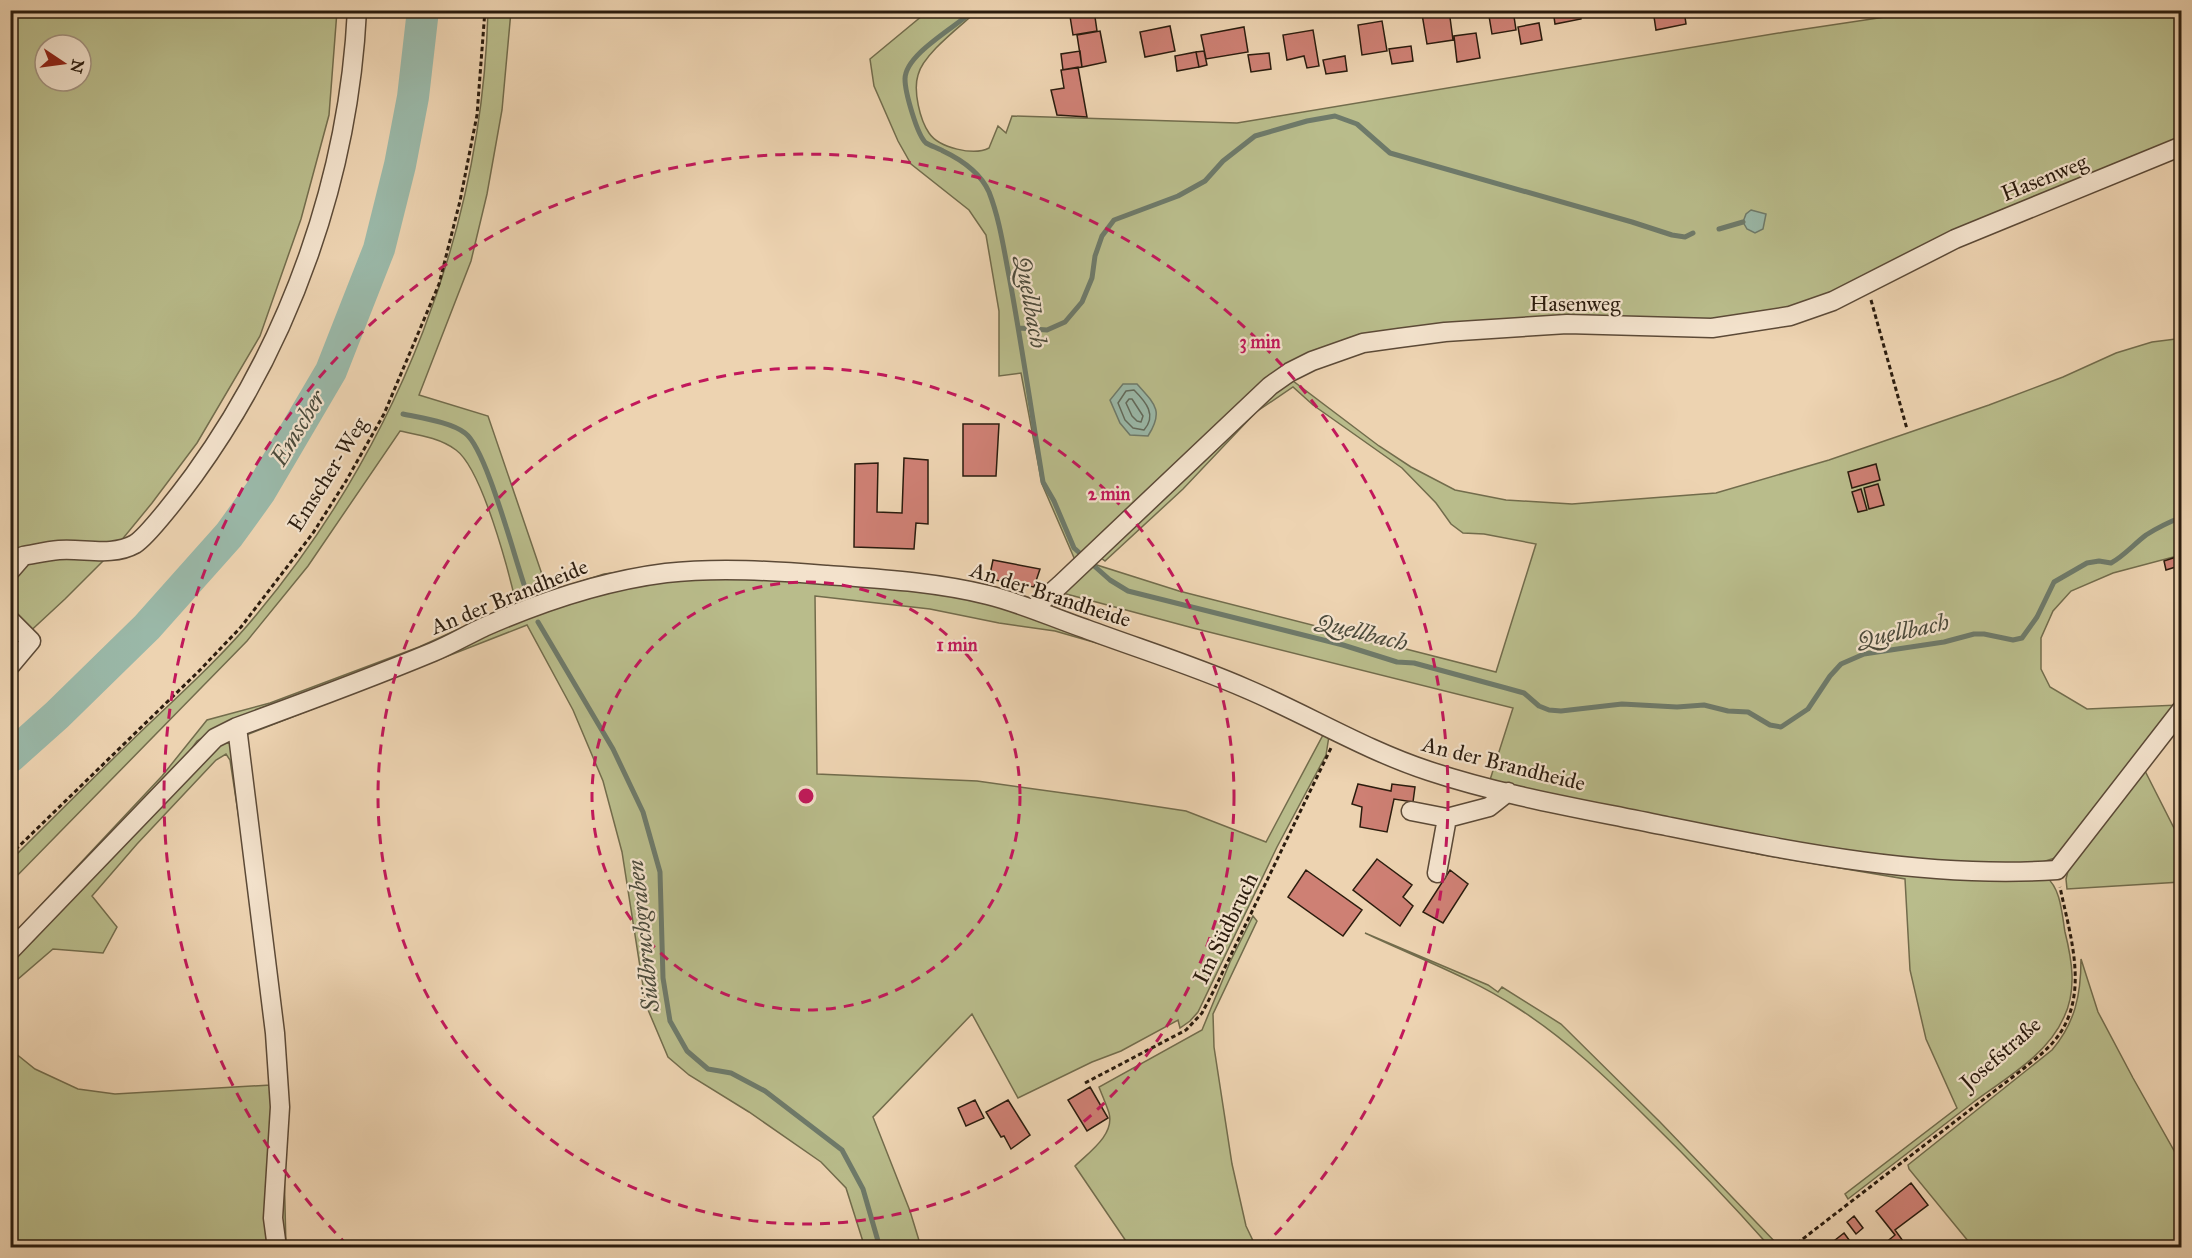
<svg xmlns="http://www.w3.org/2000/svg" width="2192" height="1258" font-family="'IM FELL Great Primer',serif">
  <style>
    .green { fill: #b9bc8b; stroke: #726c4c; stroke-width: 1.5; fill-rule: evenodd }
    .water { fill: #9ab8a8; stroke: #6e7a6a; stroke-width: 1.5 }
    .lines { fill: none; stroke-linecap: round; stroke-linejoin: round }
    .shore { stroke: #626a5b; stroke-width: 1.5 }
    .stream { stroke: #6e7a6a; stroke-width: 5 }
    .river { stroke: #9ab8a8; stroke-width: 32 }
    .building { fill: #ce8074; stroke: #2b1c0e; stroke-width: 1.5 }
    .minor-casing { stroke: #5c4a37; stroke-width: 21 }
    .path { stroke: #2b1c0e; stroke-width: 3; stroke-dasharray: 4.5 3; stroke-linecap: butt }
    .minor { stroke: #f3e2cc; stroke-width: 18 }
    .ring { fill: none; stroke: #c2185b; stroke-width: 3; stroke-dasharray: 10 8 }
    .labels { text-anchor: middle; stroke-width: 4.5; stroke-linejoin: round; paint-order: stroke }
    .street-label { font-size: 22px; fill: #2b1c0e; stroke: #f3e2cc }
    .water-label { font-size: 24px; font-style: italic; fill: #4c4b3c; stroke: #f3e2cc }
    .centre { fill: #c2185b; stroke: #f3e2cc; stroke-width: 3 }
    .ring-label { font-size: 18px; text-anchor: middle; font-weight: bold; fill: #c2185b; stroke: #f3e2cc; stroke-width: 4.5; stroke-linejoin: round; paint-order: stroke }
  </style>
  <rect width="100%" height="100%" fill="#edd3b1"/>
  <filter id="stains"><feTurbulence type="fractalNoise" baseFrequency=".00333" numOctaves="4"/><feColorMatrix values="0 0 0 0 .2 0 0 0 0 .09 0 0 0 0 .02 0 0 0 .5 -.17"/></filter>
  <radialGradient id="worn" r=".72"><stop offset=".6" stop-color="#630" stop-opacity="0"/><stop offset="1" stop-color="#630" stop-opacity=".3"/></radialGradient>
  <path class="green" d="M11,11h326l-8,104 -28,104 -41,117 -63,107 -45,60 -41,50 -46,46 -54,50zM45,45h36v36h-36z
    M488,11h23l-9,99 -15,84 -16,67 -52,134 69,21 60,176 56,-18 96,-12 -87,16 -406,157 -10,6 -21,29 -165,174v-7l151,-161 45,-56 63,-17 149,-56 97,-44c-8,-34 -34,-134 -60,-153 -16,-12 -37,-15 -56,-19l-92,135 -61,75 -236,241v-22c46,-46 93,-93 140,-138 37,-35 74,-69 106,-108 141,-169 225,-384 231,-603z
    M928,11h49c-16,15 -54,43 -59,64 -5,16 2,45 11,58 10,15 45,23 60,15l9,-22 8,7 6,-17 225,7 548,-91 140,-21h256v133l-334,146 -100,29 -65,1 -359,31 -248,209 -33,-76 -21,-111 -22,3v-65l-13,-76 -17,-25 -58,-46 -13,-23 -24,-55 -4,-27z
    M2176,339h5v216l-68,18 -42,18 -18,20 -12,27v31l9,18 37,22 91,-4 -120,152 -38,12 -192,-17 -339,-69 24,-75 -320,-80 -134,-36 22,-32 98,31 317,81 40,-128 -52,-10 -21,-1 -12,-9 -15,-21 -34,-35 -89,-63 -20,-18 -37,25 -73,77 -78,72 -9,-7 193,-176 90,68 32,21 44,23 51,10 66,4 144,-11 113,-33 160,-55 74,-28 53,-24 36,-11z
    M690,576l223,11 94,19 221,79 101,51 -3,19 -49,92 -79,165 -8,9 -10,7 -2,-8 -57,31 -29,11 -74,36 -46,-84 -99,103 37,94 11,36 -56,1 -19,-60 -25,-26 -72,-50 -60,-37 -21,-18 -22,-52 -24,-153 -19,-71 -30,-71 -46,-85 -278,109 4,-6 303,-126zM815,596l115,13 69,14 56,8 66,19 131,48 72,35 -58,109 -80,-31 -79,-12 -130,-18 -160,-7z
    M226,743h5l51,342 4,162h-275l-1,-198 25,20 43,20 37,5 156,-9 -15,-155 -26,-170 -4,-6 -10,6 -79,84 -45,52 25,31 -14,26 -50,-4 -42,36v-25l210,-216z
    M2142,765l39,77v40l-114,7 -1,-10 3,-12z
    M1576,815l195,37 275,25c15,11 16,38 19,55 7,28 12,58 -1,85 -17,39 -60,62 -93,87 -41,32 -82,63 -123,95l-3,-5 112,-86 -31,-69 -16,-69 -5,-91 -147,-25z
    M1253,916l4,5 -44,93 1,33 18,117 14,62 10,21h-126l-55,-81c13,-13 40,-31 34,-53 -3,-9 -7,-18 -10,-26l103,-57 28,-68z
    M1365,933l123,52 10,7 4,-5 59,37 99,98 119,124 -9,1c-39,-44 -80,-87 -122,-128 -41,-41 -83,-81 -132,-112 -44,-29 -103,-51 -151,-74z
    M2081,959l17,53 35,66 48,85v84h-208l-64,-78 -1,-4 144,-115c23,-27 29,-55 29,-91z"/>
  <path class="water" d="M1751,210l15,4 -3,15 -8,4 -8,-4 -4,-7 3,-8z
    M1123,384h14c18,20 27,27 11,52l-18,-1 -10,-12 -10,-23z"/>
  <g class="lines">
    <path class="shore" d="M1134,390c12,12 23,25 10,40l-11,-2 -8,-8 -7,-17 8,-12z
      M1129,399h3l11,17 -2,6 -4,-1 -5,-5 -6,-13z"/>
    <path class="stream" d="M974,10c-18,17 -69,44 -69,69 0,13 12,56 21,64 5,3 12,5 17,8 19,9 37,21 46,41 11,28 15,59 21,89 12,66 22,134 33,201l11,19 20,47 36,32 18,11 215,54 54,17 17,1 92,25 18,5 15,13 10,4 12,1 61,-7 55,3 27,-2 24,6 20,1 22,13 11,2 27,-18 22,-33 11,-12 23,-10 80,-12 30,-8h10l29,6 9,-2 15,-21 17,-35 33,-19 12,-2 12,2c13,-7 23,-19 35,-28 11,-7 23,-13 36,-18
      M1719,229l24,-7
      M1019,328l28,2 18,-8 17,-20 10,-24 3,-22 7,-20 12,-16 64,-24 27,-15 18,-20 32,-25 52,-15 28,-5 22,8 33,29 242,69 40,13 13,2 8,-4
      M403,414c18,4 48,8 62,19 22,16 50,128 62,160
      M538,622l75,127 30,63 17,60 3,106 7,43 17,30 21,18 23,4 34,18 77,59 21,39 17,59"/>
    <path class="river" d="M10,757l47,-42 90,-88 82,-92 31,-43 71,-121 48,-122 21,-84 13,-68 10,-87"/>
  </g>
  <path class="building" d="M1069,10h25l3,21 -24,4z
    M1441,10h8l4,30 -26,4 -5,-30z
    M1488,10h25l3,20 -24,4z
    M1553,10h27l1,9 -26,5z
    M1653,10h31l2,14 -30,6z
    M1382,21l5,30 -25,4 -4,-30z
    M1539,23l3,17 -21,4 -3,-17z
    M1170,26l5,25 -30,6 -5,-25z
    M1244,27l4,25 -42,7 -5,-24z
    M1313,30l6,36 -12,2 -3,-12 -17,4 -4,-25z
    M1100,31l6,31 -24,5 -5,-32z
    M1476,33l4,25 -23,4 -3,-26z
    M1411,46l2,15 -21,3 -3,-15z
    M1080,51l2,16 -19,3 -2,-16z
    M1204,51l3,14 -8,2 -3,-15z
    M1196,52l3,15 -22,4 -2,-15z
    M1269,53l2,16 -20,3 -3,-17z
    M1345,56l2,15 -21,3 -3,-14z
    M1078,67l9,50 -30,-2 -6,-25 13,-2 -3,-18z
    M963,424h36l-3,52h-33z
    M904,458l24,2v64l-12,-1 -2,26 -60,-2 1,-83 23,-1 -1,49 25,1z
    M1876,464l4,16 -28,8 -4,-16z
    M1878,484l6,21 -15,4 -5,-21z
    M1861,489l6,21 -9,2 -6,-20z
    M2179,556l3,9 -16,5 -2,-9z
    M993,560l47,9 -6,18 -45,-8z
    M1358,784l33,7 1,-7 23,3 -2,15 -19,-3 -7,33 -27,-5 2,-20 -10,-3z
    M1377,859l35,26 -9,12 10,9 -13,20 -47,-36z
    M1306,870l56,40 -19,26 -55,-39z
    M1450,870l18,14 -25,39 -20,-11z
    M1090,1087l18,31 -21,13 -19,-31z
    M975,1100l9,18 -18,8 -8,-18z
    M1008,1100l22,35 -19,14 -7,-13 -3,1 -15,-25z
    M1911,1183l17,22 -33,25 13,18h-29l16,-13 -19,-24z
    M1854,1216l9,12 -7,6 -9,-12z
    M1844,1233l11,15h-30z"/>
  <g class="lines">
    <defs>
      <path id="minor" d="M10,571l13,-15c12,-2 24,-5 36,-6 25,-2 53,7 76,-6 13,-8 48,-54 59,-69 97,-134 155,-299 163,-465
        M1033,609l27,-24 210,-199 20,-14 22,-11 51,-18 36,-5 46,-6 122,-8 145,4 78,-12 43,-15 122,-62 227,-93
        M10,620l21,21 -21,25
        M237,727l38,306 5,74 -7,111 4,30
        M1411,811l36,7 42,-11 19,-15
        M1437,873l10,-55
        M10,951l205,-213 22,-11c66,-24 131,-48 196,-75 17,-7 34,-17 51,-25 59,-26 118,-46 182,-54 54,-6 107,-2 161,2 54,4 108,7 161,20 33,8 66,23 98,34 54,20 109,37 161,60 61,26 118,61 182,82 75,25 155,38 232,54 129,26 263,54 396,45l125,-161"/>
    </defs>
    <use href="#minor" class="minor-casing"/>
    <path class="path" d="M1871,300l36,129
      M10,855l190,-185 41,-43 72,-94 33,-52 38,-67 55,-130 21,-83 17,-86 8,-105
      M1085,1083l101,-53 16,-17 12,-23 117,-242
      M1791,1248l232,-179c11,-9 23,-18 32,-29 36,-44 15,-104 5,-153"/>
    <use href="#minor" class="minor"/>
  </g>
  <g class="ring">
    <circle cx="806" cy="796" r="214"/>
    <circle cx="806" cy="796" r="428"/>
    <path d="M348 1246A642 642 0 1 1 1264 1246"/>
  </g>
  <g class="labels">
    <g class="street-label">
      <text transform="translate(2044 177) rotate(-22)" y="8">Hasenweg</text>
      <text x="1575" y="311">Hasenweg</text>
      <text transform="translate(327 474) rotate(-58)" y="8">Emscher-Weg</text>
      <text transform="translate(1051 594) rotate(18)" y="8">An der Brandheide</text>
      <text transform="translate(509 596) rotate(-22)" y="8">An der Brandheide</text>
      <text transform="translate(1504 763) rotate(14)" y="8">An der Brandheide</text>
      <text transform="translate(1225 928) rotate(-64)" y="8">Im Südbruch</text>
      <text transform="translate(2000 1053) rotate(-41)" y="8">Josefstraße</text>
    </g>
    <g class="water-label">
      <text transform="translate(1031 302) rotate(80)" y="8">Quellbach</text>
      <text transform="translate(298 428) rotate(-59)" y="8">Emscher</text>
      <text transform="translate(1903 631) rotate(-12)" y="8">Quellbach</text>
      <text transform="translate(1362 632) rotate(14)" y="8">Quellbach</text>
      <text transform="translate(643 936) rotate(-96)" y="8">Südbruchgraben</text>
    </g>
  </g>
  <circle cx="806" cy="796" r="9" class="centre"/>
  <g class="ring-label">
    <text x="1260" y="348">3 min</text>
    <text x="1109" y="500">2 min</text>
    <text x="957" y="651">1 min</text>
  </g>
  <rect width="2192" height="1258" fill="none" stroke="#edd3b1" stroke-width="36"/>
  <rect x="12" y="12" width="2168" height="1234" fill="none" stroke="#2b1c0e" stroke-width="3"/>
  <rect x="18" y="18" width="2156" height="1222" fill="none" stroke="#2b1c0e" stroke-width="1.5"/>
  <g transform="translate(63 63) rotate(103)"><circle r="28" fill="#f3e2cc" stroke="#a39380" stroke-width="1.5"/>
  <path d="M0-4.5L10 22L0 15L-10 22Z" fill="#8f2418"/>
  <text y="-9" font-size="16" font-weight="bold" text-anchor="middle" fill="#2b1c0e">N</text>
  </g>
  <rect width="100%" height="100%" filter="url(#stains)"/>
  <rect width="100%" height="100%" fill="url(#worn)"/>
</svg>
